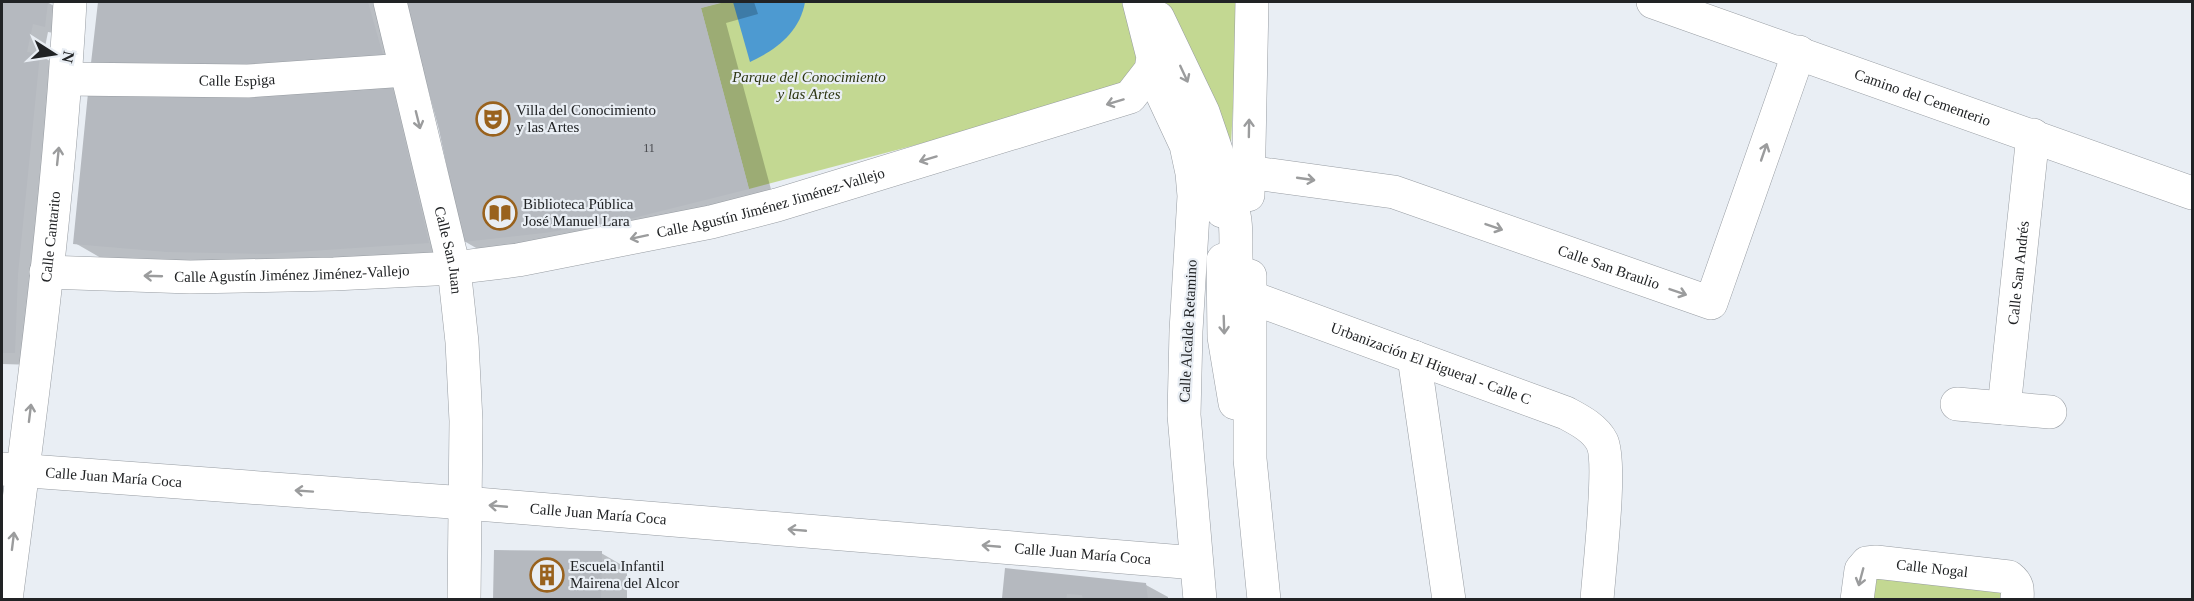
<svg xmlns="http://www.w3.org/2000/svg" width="2194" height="601" font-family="'Times New Roman',serif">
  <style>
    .green { fill: #c3d892 }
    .water { fill: #4d9ad1 }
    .shadow { fill: #0003 }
    .building { fill: #b5b9bf }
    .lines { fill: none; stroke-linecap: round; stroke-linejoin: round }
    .street-casing { stroke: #979ca2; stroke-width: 34 }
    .street { stroke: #fff; stroke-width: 33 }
    .oneway { stroke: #9b9c9d }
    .labels { text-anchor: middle; stroke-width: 4.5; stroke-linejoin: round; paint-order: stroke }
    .number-label { font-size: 12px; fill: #46484c }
    .park-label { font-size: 15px; font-style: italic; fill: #2c3511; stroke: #e9eef4 }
    .street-label { font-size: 15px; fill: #212325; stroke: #e9eef4 }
    .poi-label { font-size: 15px; fill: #212325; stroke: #e9eef4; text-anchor: start }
  </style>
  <rect width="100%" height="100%" fill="#e9eef4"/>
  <path class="green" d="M725,2h405l14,41 -20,47 -375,99 -48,-181z
    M1160,2h79l-9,159z
    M1871,573l131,15 -2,11 -132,1z"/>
  <path class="water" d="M733,2h72c-5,30 -29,48 -55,60z"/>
  <path class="shadow" d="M2,2h45l16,9 -3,23 -12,-2 -5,25 19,11 -26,297 -34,-1z
    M99,2h290l19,67 -315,-7z
    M407,2h347l4,12 -32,9 49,181 -285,52 -26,-15 -24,-111z
    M392,87l26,15 36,155 -161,11 -192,-10 -26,-15z
    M601,553l26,15v32h-132z
    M1146,585l22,12v3h-161l-4,-2z"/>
  <path class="building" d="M2,2h46l-3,25 -12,-3 -6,28 13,2 -22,220 -3,79h-13z
    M98,2h270l15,53 -84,10 -79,1 -129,-3z
    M405,2h317l-21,6 48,181 -124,31 -81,13 -81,9 -24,-112z
    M392,85l37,158 -163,11 -99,-2 -94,-8 15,-151z
    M494,550l108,1 -1,49h-108z
    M1005,568l141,15 2,17h-65l-1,-5 -15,-1 -1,6 -64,-2z"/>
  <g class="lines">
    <defs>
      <g id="street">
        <path id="s1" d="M390,2l64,266 8,74 4,79 -2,179"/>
        <path id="s2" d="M1653,2l539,191"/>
        <path d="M1158,18l45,94 14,41 5,58"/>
        <path d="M1151,70l35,75 6,28 2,23 -8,135 -2,84 16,185"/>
        <path id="s3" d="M66,79l182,2 158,-11"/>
        <path id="s4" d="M1248,172l146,20 317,111 88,-251"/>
        <path id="s5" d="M1221,189c5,8 11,16 13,26 6,24 -6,67 16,82l316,116c13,7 29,15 36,29 10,21 -3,128 -5,158"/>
        <path d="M1248,195l4,-193"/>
        <path d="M1223,260l1,77 11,66"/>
        <path id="s6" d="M46,272l144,5 144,-3 120,-6 64,-8 193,-38 66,-17 353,-108 21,-27 2,-13 -14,-55"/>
        <path d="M1250,276v183l14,141"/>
        <path d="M1414,357l35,243"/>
        <path d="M1957,404l93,8"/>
        <path id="s7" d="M2004,408l29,-273"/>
        <path id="s8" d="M2,469l463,34 731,60"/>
        <path id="s9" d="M6,600c26,-199 53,-398 64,-598"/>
        <path id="s10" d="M1857,600l4,-30 6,-7 9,-1 133,15c9,7 9,12 8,23"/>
      </g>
    </defs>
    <use href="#street" class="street-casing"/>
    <use href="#street" class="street"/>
  </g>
  <defs><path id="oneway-shaft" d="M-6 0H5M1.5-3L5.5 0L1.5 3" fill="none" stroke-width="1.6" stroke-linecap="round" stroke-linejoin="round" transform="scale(1.5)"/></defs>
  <g class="oneway">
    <use href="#oneway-shaft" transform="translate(1184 74) rotate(65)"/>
    <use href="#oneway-shaft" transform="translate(1115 102) rotate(163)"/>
    <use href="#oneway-shaft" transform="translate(418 120) rotate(76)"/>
    <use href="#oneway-shaft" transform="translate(1249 128) rotate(-89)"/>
    <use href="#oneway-shaft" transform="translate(1764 152) rotate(-71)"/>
    <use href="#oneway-shaft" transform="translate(58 156) rotate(-84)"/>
    <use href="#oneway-shaft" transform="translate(928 159) rotate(163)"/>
    <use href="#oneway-shaft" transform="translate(1306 179) rotate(8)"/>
    <use href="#oneway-shaft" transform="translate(1494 227) rotate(19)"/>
    <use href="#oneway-shaft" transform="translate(639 237) rotate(168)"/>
    <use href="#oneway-shaft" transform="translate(153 276) rotate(-178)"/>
    <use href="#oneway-shaft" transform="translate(1678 292) rotate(19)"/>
    <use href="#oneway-shaft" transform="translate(1224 325) rotate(88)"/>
    <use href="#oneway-shaft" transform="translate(30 413) rotate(-83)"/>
    <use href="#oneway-shaft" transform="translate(304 491) rotate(-176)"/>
    <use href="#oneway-shaft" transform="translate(498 506) rotate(-175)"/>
    <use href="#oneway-shaft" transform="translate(797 530) rotate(-175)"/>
    <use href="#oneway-shaft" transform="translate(13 541) rotate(-83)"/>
    <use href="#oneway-shaft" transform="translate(991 546) rotate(-175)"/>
    <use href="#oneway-shaft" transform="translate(1861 577) rotate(105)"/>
  </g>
  <defs>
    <symbol id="theatre-ring" viewBox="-11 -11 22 22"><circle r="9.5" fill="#e9eef4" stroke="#99621d" stroke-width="1.5"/><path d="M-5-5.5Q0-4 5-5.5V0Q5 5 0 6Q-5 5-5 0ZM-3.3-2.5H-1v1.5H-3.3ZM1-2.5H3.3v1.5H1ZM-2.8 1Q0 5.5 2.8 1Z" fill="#99621d"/></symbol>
    <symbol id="library-ring" viewBox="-11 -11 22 22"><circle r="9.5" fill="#e9eef4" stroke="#99621d" stroke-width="1.5"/><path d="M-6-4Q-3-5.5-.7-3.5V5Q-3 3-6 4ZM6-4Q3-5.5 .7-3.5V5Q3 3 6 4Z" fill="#99621d"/></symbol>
    <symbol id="building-ring" viewBox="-11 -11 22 22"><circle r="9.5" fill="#e9eef4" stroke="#99621d" stroke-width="1.5"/><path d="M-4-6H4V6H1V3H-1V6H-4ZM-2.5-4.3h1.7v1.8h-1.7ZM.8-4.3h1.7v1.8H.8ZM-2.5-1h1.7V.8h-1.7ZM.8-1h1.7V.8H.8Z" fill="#99621d"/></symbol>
  </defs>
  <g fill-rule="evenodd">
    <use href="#theatre-ring" x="474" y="100" width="38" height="38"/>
    <use href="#library-ring" x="481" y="194" width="38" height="38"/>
    <use href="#building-ring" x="528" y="556" width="38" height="38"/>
  </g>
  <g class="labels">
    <g class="number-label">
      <text x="649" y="152">11</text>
    </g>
    <g class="park-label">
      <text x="809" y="82">Parque del Conocimiento<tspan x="809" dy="17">y las Artes</tspan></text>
    </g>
    <g class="street-label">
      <text dy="5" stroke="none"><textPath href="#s3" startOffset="171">Calle Espiga</textPath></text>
      <text dy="5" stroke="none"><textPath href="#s2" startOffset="286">Camino del Cementerio</textPath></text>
      <text dy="5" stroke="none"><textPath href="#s6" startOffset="732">Calle Agustín Jiménez Jiménez-Vallejo</textPath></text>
      <text dy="5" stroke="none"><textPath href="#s9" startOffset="366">Calle Cantarito</textPath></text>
      <text dy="5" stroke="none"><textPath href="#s1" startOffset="255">Calle San Juan</textPath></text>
      <text dy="5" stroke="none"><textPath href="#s4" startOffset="375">Calle San Braulio</textPath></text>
      <text dy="5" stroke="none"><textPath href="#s7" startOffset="136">Calle San Andrés</textPath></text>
      <text dy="5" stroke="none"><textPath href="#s6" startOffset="246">Calle Agustín Jiménez Jiménez-Vallejo</textPath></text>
      <text transform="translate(1188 331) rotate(-87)" y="5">Calle Alcalde Retamino</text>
      <text dy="5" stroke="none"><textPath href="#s5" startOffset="308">Urbanización El Higueral - Calle C</textPath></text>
      <text dy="5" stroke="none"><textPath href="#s8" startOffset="112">Calle Juan María Coca</textPath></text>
      <text dy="5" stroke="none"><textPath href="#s8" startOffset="598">Calle Juan María Coca</textPath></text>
      <text dy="5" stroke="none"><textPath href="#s8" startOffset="1084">Calle Juan María Coca</textPath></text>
      <text dy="5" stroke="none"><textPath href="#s10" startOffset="105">Calle Nogal</textPath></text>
    </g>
    <g class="poi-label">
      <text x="516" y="115">Villa del Conocimiento<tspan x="516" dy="17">y las Artes</tspan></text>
      <text x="523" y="209">Biblioteca Pública<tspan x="523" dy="17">José Manuel Lara</tspan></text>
      <text x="570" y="571">Escuela Infantil<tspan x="570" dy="17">Mairena del Alcor</tspan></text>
    </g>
  </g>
  <rect width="2194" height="601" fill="none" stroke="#212325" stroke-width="6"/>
  <g transform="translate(54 54) rotate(102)" stroke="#e9eef4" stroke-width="4.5" paint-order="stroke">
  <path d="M0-4.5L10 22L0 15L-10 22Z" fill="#212325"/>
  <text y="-9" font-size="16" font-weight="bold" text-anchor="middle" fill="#212325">N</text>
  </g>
</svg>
